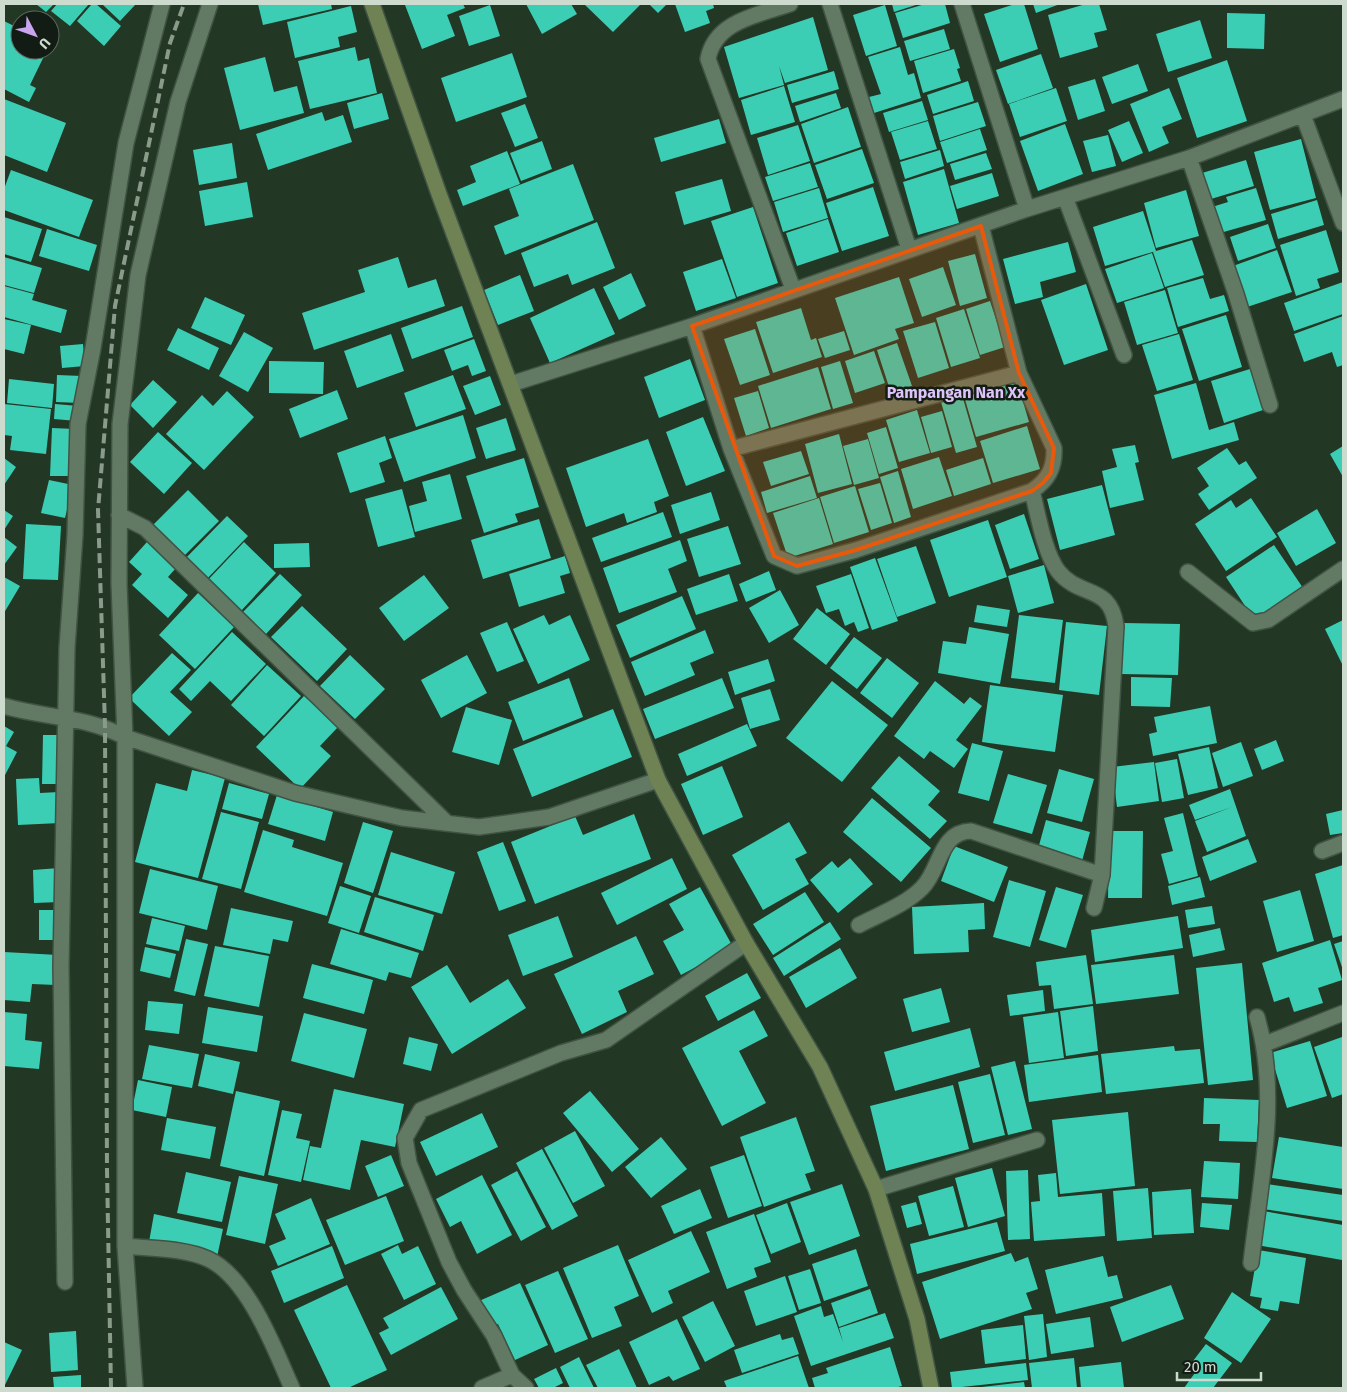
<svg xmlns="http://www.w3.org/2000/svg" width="1347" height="1392" font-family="'Fira Sans',sans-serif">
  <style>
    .building { fill: #3cceb5 }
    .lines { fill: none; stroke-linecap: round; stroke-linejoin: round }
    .street-casing { stroke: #415343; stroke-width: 18 }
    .secondary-casing { stroke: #415343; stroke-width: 18 }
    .street { stroke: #627a64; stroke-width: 15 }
    .secondary { stroke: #6e8253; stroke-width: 15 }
    .rail { stroke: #8a9a8b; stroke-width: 4; stroke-dasharray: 10 5; stroke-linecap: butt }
    .marked { fill: #e8590c; fill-opacity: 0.2; stroke: #e8590c; stroke-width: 4; stroke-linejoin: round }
    .labels { text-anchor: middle; stroke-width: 5; stroke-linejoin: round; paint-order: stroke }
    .quarter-label { font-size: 16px; font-weight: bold; fill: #dcc3fa; stroke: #131c14 }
  </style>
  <rect width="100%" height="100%" fill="#223825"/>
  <path class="building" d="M36,4h18l-8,8z
    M57,4h32l-19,22 -19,-15z
    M92,4h4l25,22 -17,20 -27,-25z
    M102,4h34l-16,17z
    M258,4h73l1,5 -69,16z
    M409,4h54l2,4 -18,7 8,21 -33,13 -17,-44z
    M526,4h45l6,10 -35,20z
    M586,4h55l-28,28 -28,-27z
    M649,4h18l-9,9z
    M675,4h38l1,4 -8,3 4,12 -25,9z
    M892,4h27l-25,8z
    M925,4h20l5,19 -47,15 -8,-25z
    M1015,4h9l14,45 -38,13 -16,-48z
    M1033,4h27l-24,9z
    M1086,4h13l8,26 -13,3 4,14 -38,11 -12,-43z
    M490,5l10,31 -31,10 -10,-30z
    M885,5l12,41 -31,10 -13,-41z
    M351,6l6,26 -19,5 2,10 -45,11 -8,-36z
    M1227,13l38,1 -1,35 -37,-1z
    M813,17l15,53 -43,13 -6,-17 5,19 -45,13 -15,-51z
    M1200,20l12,38 -44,14 -12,-38z
    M4,21l16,8v21h27l-17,35 6,3 -7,14 -25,-13z
    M944,29l6,20 -40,12 -6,-20z
    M355,47l3,14 11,-3 8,35 -67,16 -12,-48z
    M900,47l8,28 6,-2 7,25 -47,15 -5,-16 12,-3 -13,-37z
    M954,49l6,19 -3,1 4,12 -38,12 -9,-32z
    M512,53l15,44 -71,25 -15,-44z
    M1041,54l12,34 -45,16 -12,-34z
    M265,57l9,35 23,-6 7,27 -64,17 -16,-62z
    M1227,60l20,61 -50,17 -20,-60z
    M1138,64l10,27 -36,13 -10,-27z
    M834,71l5,18 -47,14 -5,-18z
    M1095,79l10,32 -27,9 -10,-33z
    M968,81l6,20 -41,13 -6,-19z
    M784,86l11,36 -44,13 -10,-35z
    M1056,88l11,33 -47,16 -11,-33z
    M1169,88l13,31 -20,8 7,16 -20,9 -19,-48z
    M382,93l7,26 -35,10 -7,-26z
    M836,93l5,15 -41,14 -5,-16z
    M4,99l62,24 -19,49 -43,-17z
    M922,101l6,19 -39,12 -6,-19z
    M978,102l8,24 -46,15 -7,-25z
    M525,104l13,34 -23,9 -14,-34z
    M848,107l13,40 -47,16 -13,-39z
    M322,112l3,9 18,-6 9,27 -84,28 -12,-36z
    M719,119l7,24 -65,19 -7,-24z
    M928,121l9,28 -37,11 -9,-28z
    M1129,121l14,32 -21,9 -14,-32z
    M1065,124l18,50 -45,17 -18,-50z
    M798,125l12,36 -42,14 -11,-37z
    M980,129l7,21 -40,13 -7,-21z
    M1108,135l8,31 -24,6 -9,-31z
    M1301,139l15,59 -46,12 -16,-58z
    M542,141l10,28 -31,12 -11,-28z
    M232,143l5,35 -38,7 -6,-35z
    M862,149l12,34 -47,16 -12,-34z
    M940,150l4,16 -39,13 -5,-17z
    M507,151l13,33 -57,22 -6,-16 19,-8 -6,-16z
    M986,153l6,16 -37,11 -5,-16z
    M1246,160l8,26 -43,13 -9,-26z
    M810,163l8,24 -45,14 -8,-24z
    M573,164l21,56 -89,35 -11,-29 25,-10 -10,-27z
    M944,169l15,54 -41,12 -15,-53z
    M11,170l82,30 -14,37 -75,-27v-21z
    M992,173l7,23 -42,13 -7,-23z
    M722,179l9,32 -47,14 -9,-33z
    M247,182l6,35 -48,9 -6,-35z
    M873,187l16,49 -47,15 -16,-48z
    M819,188l9,30 -45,14 -9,-30z
    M1256,188l10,32 -46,13 -8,-26 16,-5 -2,-5z
    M1186,190l13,46 -43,12 -12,-45z
    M1317,200l7,25 -46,14 -7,-25z
    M753,207l25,76 -41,14 -26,-76z
    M1143,211l13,40 -51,15 -12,-39z
    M4,217l38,12 -11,33 -27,-8z
    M828,219l11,33 -42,14 -11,-33z
    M597,222l18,46 -43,17 -4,-11 -34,13 -13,-34z
    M1268,224l8,24 -38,13 -8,-24z
    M47,229l50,16 -8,26 -50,-15z
    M1326,230l13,42 -22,7 3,9 -24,8 -16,-51z
    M1192,240l12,35 -39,12 -12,-35z
    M1068,242l8,30 -36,10 3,15 -28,7 -12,-45z
    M1277,250l15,42 -45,15 -14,-41z
    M1152,253l12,35 -47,15 -12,-34z
    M975,254l12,44 -27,8 -12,-45z
    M4,257l38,11 -8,25 -30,-8z
    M398,257l10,31 28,-9 9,27 -131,44 -12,-37 63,-21 -7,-22z
    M722,259l14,39 -40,13 -13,-39z
    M943,267l13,38 -34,12 -13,-38z
    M631,273l15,33 -27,14 -16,-33z
    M520,275l14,36 -36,14 -14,-35z
    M899,277l15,46 -19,6 4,10 -45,16 -19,-57z
    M1203,278l7,21 14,-4 5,16 -51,16 -11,-39z
    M1343,282v32l-49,17 -10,-28z
    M1086,284l22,66 -44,15 -23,-65z
    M4,286l30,8 -2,6 35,10 -6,23 -57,-16z
    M594,288l21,46 -65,29 -20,-45z
    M1165,290l13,43 -41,12 -13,-43z
    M205,297l40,18 -14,30 -40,-17z
    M990,301l15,46 -25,8 -14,-46z
    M462,306l11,31 -61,22 -11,-31z
    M801,308l10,32 5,-2 6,19 -49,16 -17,-51z
    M964,309l16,49 -29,9 -15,-49z
    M1226,315l16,52 -43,14 -17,-52z
    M1343,316v49l-6,2 -5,-15 -28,10 -10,-28z
    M4,319l27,6 -7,29 -20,-5z
    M935,322l14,46 -31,10 -15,-47z
    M178,328l41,20 -10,22 -42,-20z
    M755,329l15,46 -30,10 -16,-46z
    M844,331l6,19 -25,8 -7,-19z
    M244,332l29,16 -25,44 -29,-16z
    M391,334l13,37 -47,17 -13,-37z
    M1179,334l14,46 -36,11 -15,-46z
    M474,339l12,32 -14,5 -4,-11 -16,6 -8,-21z
    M897,343l15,43 -21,7 -14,-43z
    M83,344l2,22 -23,2 -2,-22z
    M874,351l11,32 -30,10 -10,-32z
    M690,359l15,41 -46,18 -15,-41z
    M269,361l55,1 -1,32 -54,-1z
    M840,361l13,42 -20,6 -12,-42z
    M818,367l13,42 -60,19 -13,-42z
    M1250,369l13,41 -39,13 -13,-42z
    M57,375l25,1 -1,27 -25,-1z
    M453,375l13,34 -50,18 -12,-34z
    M490,376l11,29 -26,10 -12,-29z
    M9,379l45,5 -2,24 -45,-5z
    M153,380l24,22 -24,26 -23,-23z
    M1017,381l12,41 -53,15 -12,-41z
    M1196,383l13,47 25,-8 5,18 -67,19 -18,-64z
    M337,390l11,29 -48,19 -11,-29z
    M227,391l27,26 -50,53 -38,-36 36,-39 11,11z
    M758,391l11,37 -23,8 -12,-38z
    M962,395l15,52 -21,6 -15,-51z
    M4,404l47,5 -5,45 -36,-4 2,-14 -8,-1z
    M55,404l23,2 -1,15 -23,-2z
    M917,410l13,43 -31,9 -13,-42z
    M942,411l10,36 -21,6 -10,-36z
    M463,415l13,43 -72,24 -15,-43z
    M703,417l22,54 -39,15 -20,-54z
    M506,418l10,32 -30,9 -10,-31z
    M1027,426l13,43 -47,14 -13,-42z
    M886,427l12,41 -19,6 -12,-41z
    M52,428l23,1 -2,47h-23z
    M158,432l34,31 -28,31 -34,-32z
    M839,434l13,50 -34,9 -13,-49z
    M385,436l7,22 -13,5 6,19 -35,11 -13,-40z
    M648,439l21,57 -15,6 3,10 -30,11 -3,-10 -38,14 -20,-59z
    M868,439l11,39 -25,7 -11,-39z
    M1135,445l4,17 -4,1 9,37 -34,8 -8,-37 15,-4 -5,-18z
    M1343,446v31l-13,-23z
    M1227,448l12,17 7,-4 11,17 -48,32 -11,-16 11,-8 -12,-18z
    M801,451l8,23 -38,12 -8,-24z
    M939,457l13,39 -39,13 -12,-40z
    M4,458l12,9 -12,18z
    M524,458l15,49 -24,7 3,8 -34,11 -18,-57z
    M983,458l8,26 -37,12 -8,-26z
    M898,471l13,46 -17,6 -14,-46z
    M450,474l12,45 -47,13 -6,-26 18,-5 -5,-19z
    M810,476l7,22 -50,15 -6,-21z
    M49,480l24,5 -8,33 -24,-5z
    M880,483l12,40 -21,7 -13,-41z
    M1102,485l13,50 -55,15 -13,-51z
    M855,486l14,46 -35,11 -14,-46z
    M402,489l13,48 -37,10 -13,-48z
    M188,490l31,31 -36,36 -31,-31z
    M711,492l9,28 -40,14 -9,-29z
    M819,498l14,46 -45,14 -15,-45z
    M1251,498l26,39 -51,34 -31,-47 36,-24 5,8z
    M1317,509l19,34 -40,23 -19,-33z
    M4,510l9,6 -9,14z
    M663,512l9,25 -71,25 -9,-24z
    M1024,514l15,45 -29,10 -15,-44z
    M227,516l21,20 -44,46 -21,-21z
    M539,519l12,39 -68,21 -12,-39z
    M988,520l19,57 -58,20 -19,-57z
    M26,524l35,2 -3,54 -35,-1z
    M728,526l13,38 -42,13 -12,-38z
    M4,537l13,10 -13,18z
    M680,540l7,21 -19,8 9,23 -58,21 -16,-45z
    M147,542l29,26 -8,9 20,18 -20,23 -36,-33 10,-11 -13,-12z
    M244,542l32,31 -36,39 -33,-31z
    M309,543l1,24 -36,1v-24z
    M1274,545l29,43 -48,33 -29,-44z
    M916,546l20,57 -39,14 -20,-58z
    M565,556l5,17 -10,3 5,17 -46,14 -10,-33z
    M875,558l23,63 -26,9 -22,-63z
    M1044,565l10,38 -36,10 -10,-37z
    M769,571l7,19 -30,12 -7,-18z
    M280,574l22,21 -36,39 -23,-22z
    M729,574l9,27 -42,14 -9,-26z
    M851,574l18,54 -11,4 -4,-10 -9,4 -6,-17 -13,4 -10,-27z
    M424,575l25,33 -45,33 -25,-33z
    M4,577l16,9 -16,27z
    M780,590l19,35 -30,18 -20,-35z
    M198,593l36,34 -39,42 -36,-34z
    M682,596l14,33 -66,29 -14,-33z
    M977,605l33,5 -3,17 -33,-5z
    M302,606l45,43 -30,32 -46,-44z
    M817,608l33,26 -24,31 -33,-26z
    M544,615l5,10 21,-10 20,45 -52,24 -25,-55z
    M1019,615l44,5 -8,63 -44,-5z
    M1343,620v46l-18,-37z
    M507,622l17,39 -27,11 -17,-39z
    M1066,622l41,4 -8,69 -40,-5z
    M1123,623l57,1 -2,51 -57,-1z
    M969,627l40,7 -9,50 -62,-11 5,-32 23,3z
    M705,630l9,23 -24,10 5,12 -50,21 -14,-34z
    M232,632l34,32 -35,37 -21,-20 -19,20 -12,-12z
    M854,637l28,21 -25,31 -27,-21z
    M172,653l19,17 -21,22 22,20 -23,24 -40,-38z
    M350,655l35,34 -30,30 -35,-33z
    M467,655l20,38 -46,25 -20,-38z
    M887,658l32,25 -27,35 -32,-25z
    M768,659l7,22 -40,14 -7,-23z
    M267,665l34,31 -37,40 -33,-31z
    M1131,677l41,1 -2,29 -39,-1z
    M569,678l14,39 -60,24 -15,-39z
    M722,678l12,30 -79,31 -12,-30z
    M832,681l56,44 -46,57 -56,-44z
    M935,681l29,23 6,-7 12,9 -26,34 12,9 -14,19 -24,-17 -6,8 -30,-23z
    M990,685l73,10 -8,57 -73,-10z
    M770,689l10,31 -30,9 -9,-31z
    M304,696l34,31 -18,19 11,10 -31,33 -44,-42z
    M1210,706l7,37 -64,13 -4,-22 8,-2 -3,-15z
    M466,707l46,13 -13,45 -47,-13z
    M613,709l19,48 -100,40 -19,-48z
    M747,724l10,22 -70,30 -9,-22z
    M4,726l10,6 -8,14 11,6 -13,25z
    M43,735h18l-1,49h-18z
    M1276,740l8,21 -22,9 -8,-21z
    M1241,742l12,34 -30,11 -11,-34z
    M972,743l31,8 -14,50 -31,-8z
    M1209,747l9,41 -30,7 -10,-41z
    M899,756l41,35 -12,14 19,16 -17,18 -59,-51z
    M1177,759l7,39 -22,4 -7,-39z
    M1154,762l5,39 -42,6 -5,-40z
    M722,766l21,51 -40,18 -22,-51z
    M1059,769l35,10 -12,43 -35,-9z
    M192,770l33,8 -27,100 -63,-16 21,-79 31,8z
    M1008,774l39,11 -15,49 -39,-11z
    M39,778l1,15 19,-1 1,31 -42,2 -2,-46z
    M229,783l40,11 -7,25 -40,-10z
    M1230,789l16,47 -39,16 -12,-31 37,-14 -37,13 -6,-15z
    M277,795l56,17 -8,29 -57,-17z
    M872,798l59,50 -30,34 -58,-50z
    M1343,810v23l-13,2 -4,-21z
    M221,812l38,10 -18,67 -39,-10z
    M1183,813l15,63 -29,8 -8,-30 12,-3 -9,-33z
    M634,814l17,45 -116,45 -24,-62 64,-26 8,19z
    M1046,820l44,12 -8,29 -44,-12z
    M363,822l30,9 -20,62 -29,-10z
    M789,822l18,31 -12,6 14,25 -46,26 -31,-55z
    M263,830l31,10 -2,7 51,16 -16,53 -83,-24z
    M1109,831h34l-1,67h-34z
    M1248,839l9,23 -47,19 -8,-24z
    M503,842l23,59 -27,10 -22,-59z
    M954,846l54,21 -14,35 -53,-21z
    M391,852l64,20 -13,42 -64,-19z
    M672,858l15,31 -70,36 -16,-32z
    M850,858l23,26 -35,29 -28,-33 22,-19 6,7z
    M1343,865v70l-10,3 -18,-64z
    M59,868l1,34 -26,1 -1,-33z
    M150,869l68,17 -11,44 -68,-17z
    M1200,877l5,20 -33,8 -4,-19z
    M1009,880l37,11 -16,56 -37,-10z
    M340,886l31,10 -12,37 -31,-10z
    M700,887l33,60 -52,28 -18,-34 21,-11 -15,-26z
    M1056,887l27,8 -17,53 -27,-8z
    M1300,890l14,51 -37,11 -14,-51z
    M805,892l19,30 -51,33 -20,-31z
    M375,897l59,18 -11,36 -59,-19z
    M984,903l1,26 -17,1 1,22 -55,2 -2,-47z
    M1212,906l3,18 -27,4 -3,-18z
    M231,908l62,13 -5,21 -15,-3 -3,15 -47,-9z
    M39,910h21v30h-21z
    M558,916l15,41 -50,19 -15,-41z
    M1178,916l5,32 -88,14 -4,-32z
    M152,918l33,8 -6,25 -33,-7z
    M830,922l11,17 -57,37 -11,-18z
    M1220,928l5,22 -32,7 -4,-22z
    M341,929l78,24 -8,25 -22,-6 -3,9 -56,-17z
    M636,936l18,38 -36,17 9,21 -45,22 -28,-60z
    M186,939l22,5 -13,52 -21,-5z
    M1330,940l12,40 -24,8 5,15 -29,9 -5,-15 -15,5 -12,-39z
    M1343,941v29l-9,-26z
    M215,946l54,10 -10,51 -55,-11z
    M145,947l31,7 -6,24 -30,-7z
    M840,948l17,30 -51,30 -17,-31z
    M4,952l54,3 -2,30 -24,-1 -2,18 -26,-2z
    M1086,955l7,49 -39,5 -3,-24 -12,1 -3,-24z
    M1174,955l5,39 -83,10 -5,-39z
    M1242,963l11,117 -45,5 -12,-117z
    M312,964l61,16 -9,34 -61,-16z
    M447,965l23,38 38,-24 18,29 -74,46 -41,-67z
    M747,973l14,25 -43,23 -13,-25z
    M941,988l9,34 -38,10 -9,-33z
    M1043,990l2,21 -35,5 -3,-21z
    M148,1001l35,3 -4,30 -34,-4z
    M1093,1006l5,45 -32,5 -6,-45z
    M208,1007l55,9 -6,36 -55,-9z
    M754,1010l14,26 -29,15 27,52 -44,23 -40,-78z
    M4,1012l23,2 -2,26 17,2 -3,27 -35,-3z
    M1058,1012l6,46 -35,5 -6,-46z
    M304,1013l63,16 -13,49 -63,-17z
    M970,1028l10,39 -85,24 -11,-39z
    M409,1037l29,7 -7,27 -28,-7z
    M1342,1037l1,57 -11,4 -18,-51z
    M1310,1041l17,55 -40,12 -17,-55z
    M149,1045l50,9 -7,34 -50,-9z
    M1174,1046l1,5 25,-2 4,34 -98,11 -5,-40z
    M205,1054l35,8 -7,32 -35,-8z
    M1098,1055l4,37 -73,10 -5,-37z
    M1015,1061l17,68 -24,6 -17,-68z
    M990,1074l15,61 -32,8 -15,-61z
    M138,1080l34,7 -6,30 -34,-7z
    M953,1085l16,64 -83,22 -16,-65z
    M334,1089l70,15 -9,43 -34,-7 -11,50 -47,-10 7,-34 11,2z
    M236,1091l44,10 -16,75 -44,-10z
    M590,1091l49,58 -27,23 -49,-59z
    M1204,1098l55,2 -2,42 -38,-1 1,-17h-17z
    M282,1110l20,4 -6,24 14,3 -9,41 -33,-7z
    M1128,1112l7,74 -75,8 -8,-74z
    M482,1113l16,34 -62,29 -16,-34z
    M796,1117l19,54 -10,3 6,16 -47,17 -24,-70z
    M167,1118l49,9 -6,32 -49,-9z
    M575,1131l30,55 -32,17 -29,-55z
    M661,1137l26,32 -36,29 -26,-31z
    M1279,1137l64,10v42l-71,-11z
    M542,1149l36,67 -26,14 -36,-67z
    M391,1155l13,31 -26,11 -13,-31z
    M744,1155l18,51 -34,12 -18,-51z
    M1204,1161l36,2 -2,36 -37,-2z
    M992,1168l13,48 -37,11 -13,-49z
    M1028,1170l2,69 -22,1 -2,-69z
    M517,1171l29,56 -25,14 -30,-56z
    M186,1172l45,10 -9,40 -45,-9z
    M1056,1173l2,24 44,-4 3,43 -71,5 -3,-39 9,-1 -2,-26z
    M482,1175l30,60 -35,19 -16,-33 -11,6 -14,-28z
    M239,1176l39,8 -13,60 -39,-9z
    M842,1184l18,52 -51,19 -19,-53z
    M1267,1184l76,11v26l-80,-12z
    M953,1186l11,41 -35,9 -11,-40z
    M1148,1188l4,50 -35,3 -4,-50z
    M700,1189l12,29 -38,16 -13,-28z
    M1191,1189l3,44 -40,2 -2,-43z
    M386,1196l18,45 -59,24 -19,-45z
    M311,1198l19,46 -52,22 -9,-20 17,-7 -11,-25z
    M916,1202l6,22 -15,4 -6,-22z
    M787,1203l14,39 -30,12 -15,-39z
    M1202,1203l30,2 -3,25 -29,-3z
    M1263,1211l80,14 -1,35 -85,-15z
    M154,1214l69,15 -6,28 -68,-15z
    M754,1214l17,48 -17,6 3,9 -30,12 -21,-57z
    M997,1222l8,29 -88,23 -7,-30z
    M691,1231l19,41 -42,19 5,12 -21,10 -24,-53z
    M398,1245l4,9 16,-8 18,38 -32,16 -23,-46z
    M618,1245l21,51 -25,11 8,19 -30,12 -29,-70z
    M332,1246l12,32 -60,25 -13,-32z
    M856,1249l12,37 -44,15 -12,-37z
    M1258,1250l48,8 -7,46 -19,-3 -2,10 -18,-3 2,-10 -12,-2z
    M1011,1253l4,9 13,-5 10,32 -12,4 6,16 -92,30 -18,-57z
    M1103,1256l5,21 9,-2 6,23 -67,16 -11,-44z
    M810,1269l11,34 -22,7 -11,-34z
    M558,1271l30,68 -33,14 -30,-68z
    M785,1276l12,36 -41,14 -12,-35z
    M520,1283l28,62 -33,15 -17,-36 -8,3 -11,-26z
    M347,1285l40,85 -39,18h-17l-37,-78z
    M1171,1285l13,34 -62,23 -12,-35z
    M441,1287l17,32 -67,36 -12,-22 10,-5 -6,-10z
    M870,1289l8,24 -39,14 -8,-24z
    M1232,1292l39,27 -30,44 -37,-25z
    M713,1301l22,45 -30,16 -23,-45z
    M821,1306l3,11 9,-3 10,28 -4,-14 46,-15 9,25 -83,28 -17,-50z
    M1043,1314l4,43 -18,3 -5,-44z
    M1090,1317l4,30 -43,7 -5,-30z
    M677,1319l23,50 -27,12 -4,-5 -20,9 -20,-43z
    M1023,1325l3,34 -41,5 -4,-34z
    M76,1331l2,39 -27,2 -2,-39z
    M780,1334l2,6 11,-3 6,17 -57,19 -8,-23z
    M4,1342l18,8 -18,37z
    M1206,1344l26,19 -19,25h-29l16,-22 -7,-5z
    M890,1347l12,39 -8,2h-79l-3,-10 16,-5 -2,-5z
    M619,1349l18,39h-39l-12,-23z
    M798,1356l11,32h-82l-3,-7z
    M579,1357l15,31h-24l-10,-21z
    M1074,1358l3,30h-45l-3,-25z
    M1121,1362l3,26h-43l-2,-21z
    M1026,1363l2,17 -76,8 -2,-16z
    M556,1368l7,15 -10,5h-14l-5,-9z
    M81,1375v13h-27l-1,-11z
    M1024,1382l1,6h-43v-1z"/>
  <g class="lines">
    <defs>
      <path id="street" d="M790,4c-32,11 -75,17 -82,55l85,230
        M830,4l79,245
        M962,4l65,205
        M1303,115l40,108
        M1189,158l47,136 34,111
        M1065,197l59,158
        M692,326l39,123 43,107 23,10 59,-16 176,-59c16,-11 23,-23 22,-43l-35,-75 -38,-147
        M511,384l181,-58 335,-117 162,-51 154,-59
        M731,449l288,-76
        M1032,491c6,23 12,61 26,80 22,28 52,12 58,55l-14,249 -8,33
        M119,515l26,13 301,294
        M1188,572l65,51 15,-3 75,-51
        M4,706c41,12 82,10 121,31l170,56 107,25 77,9 70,-10 109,-37
        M1322,851l21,-8
        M859,925c21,-11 46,-20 63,-37 19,-19 17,-56 49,-57l131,44
        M1265,1044l78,-31
        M876,1189l161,-49
        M125,1246c26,3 59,2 83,13 40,18 67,91 84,129
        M1251,1263c9,-80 29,-168 6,-246
        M65,1282l-4,-316 6,-318 8,-113 3,-111 15,-76 33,-205 36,-139
        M135,1388l-10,-142v-509l-6,-153 1,-160 18,-149 40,-173 32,-98
        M482,1388l30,-13
        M526,1388l-14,-13 -18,-39 -30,-46 -15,-28 -40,-99 -4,-25 16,-28 140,-57 45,-13 140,-97"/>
      <path id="secondary" d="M372,4l67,190 219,586 88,163 74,124 56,122 41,130 14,69"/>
    </defs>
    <use href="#street" class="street-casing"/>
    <use href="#secondary" class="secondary-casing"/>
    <use href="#street" class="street"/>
    <use href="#secondary" class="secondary"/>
    <path class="rail" d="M111,1388l-4,-218 -2,-444 -7,-216 17,-204 55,-263 14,-39"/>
  </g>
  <path class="marked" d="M981,226l38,147 35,75 -3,25 -8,10 -11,8 -176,59 -59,16 -23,-10 -82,-230z"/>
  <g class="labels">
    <g class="quarter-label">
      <text x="956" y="398">Pampangan Nan Xx</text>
    </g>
  </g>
  <rect width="1347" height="1392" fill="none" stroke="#cddace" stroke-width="10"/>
  <g transform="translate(35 35) rotate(131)"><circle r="24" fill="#131c14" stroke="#5d685e"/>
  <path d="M0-4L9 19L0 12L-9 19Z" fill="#c8a5ee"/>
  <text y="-8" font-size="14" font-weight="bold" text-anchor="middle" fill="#cddace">U</text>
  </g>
  <path d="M1177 1372v8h84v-8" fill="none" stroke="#cddace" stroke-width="2.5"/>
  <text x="1184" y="1372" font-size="15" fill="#cddace" stroke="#131c14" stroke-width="4" paint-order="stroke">20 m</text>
</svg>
